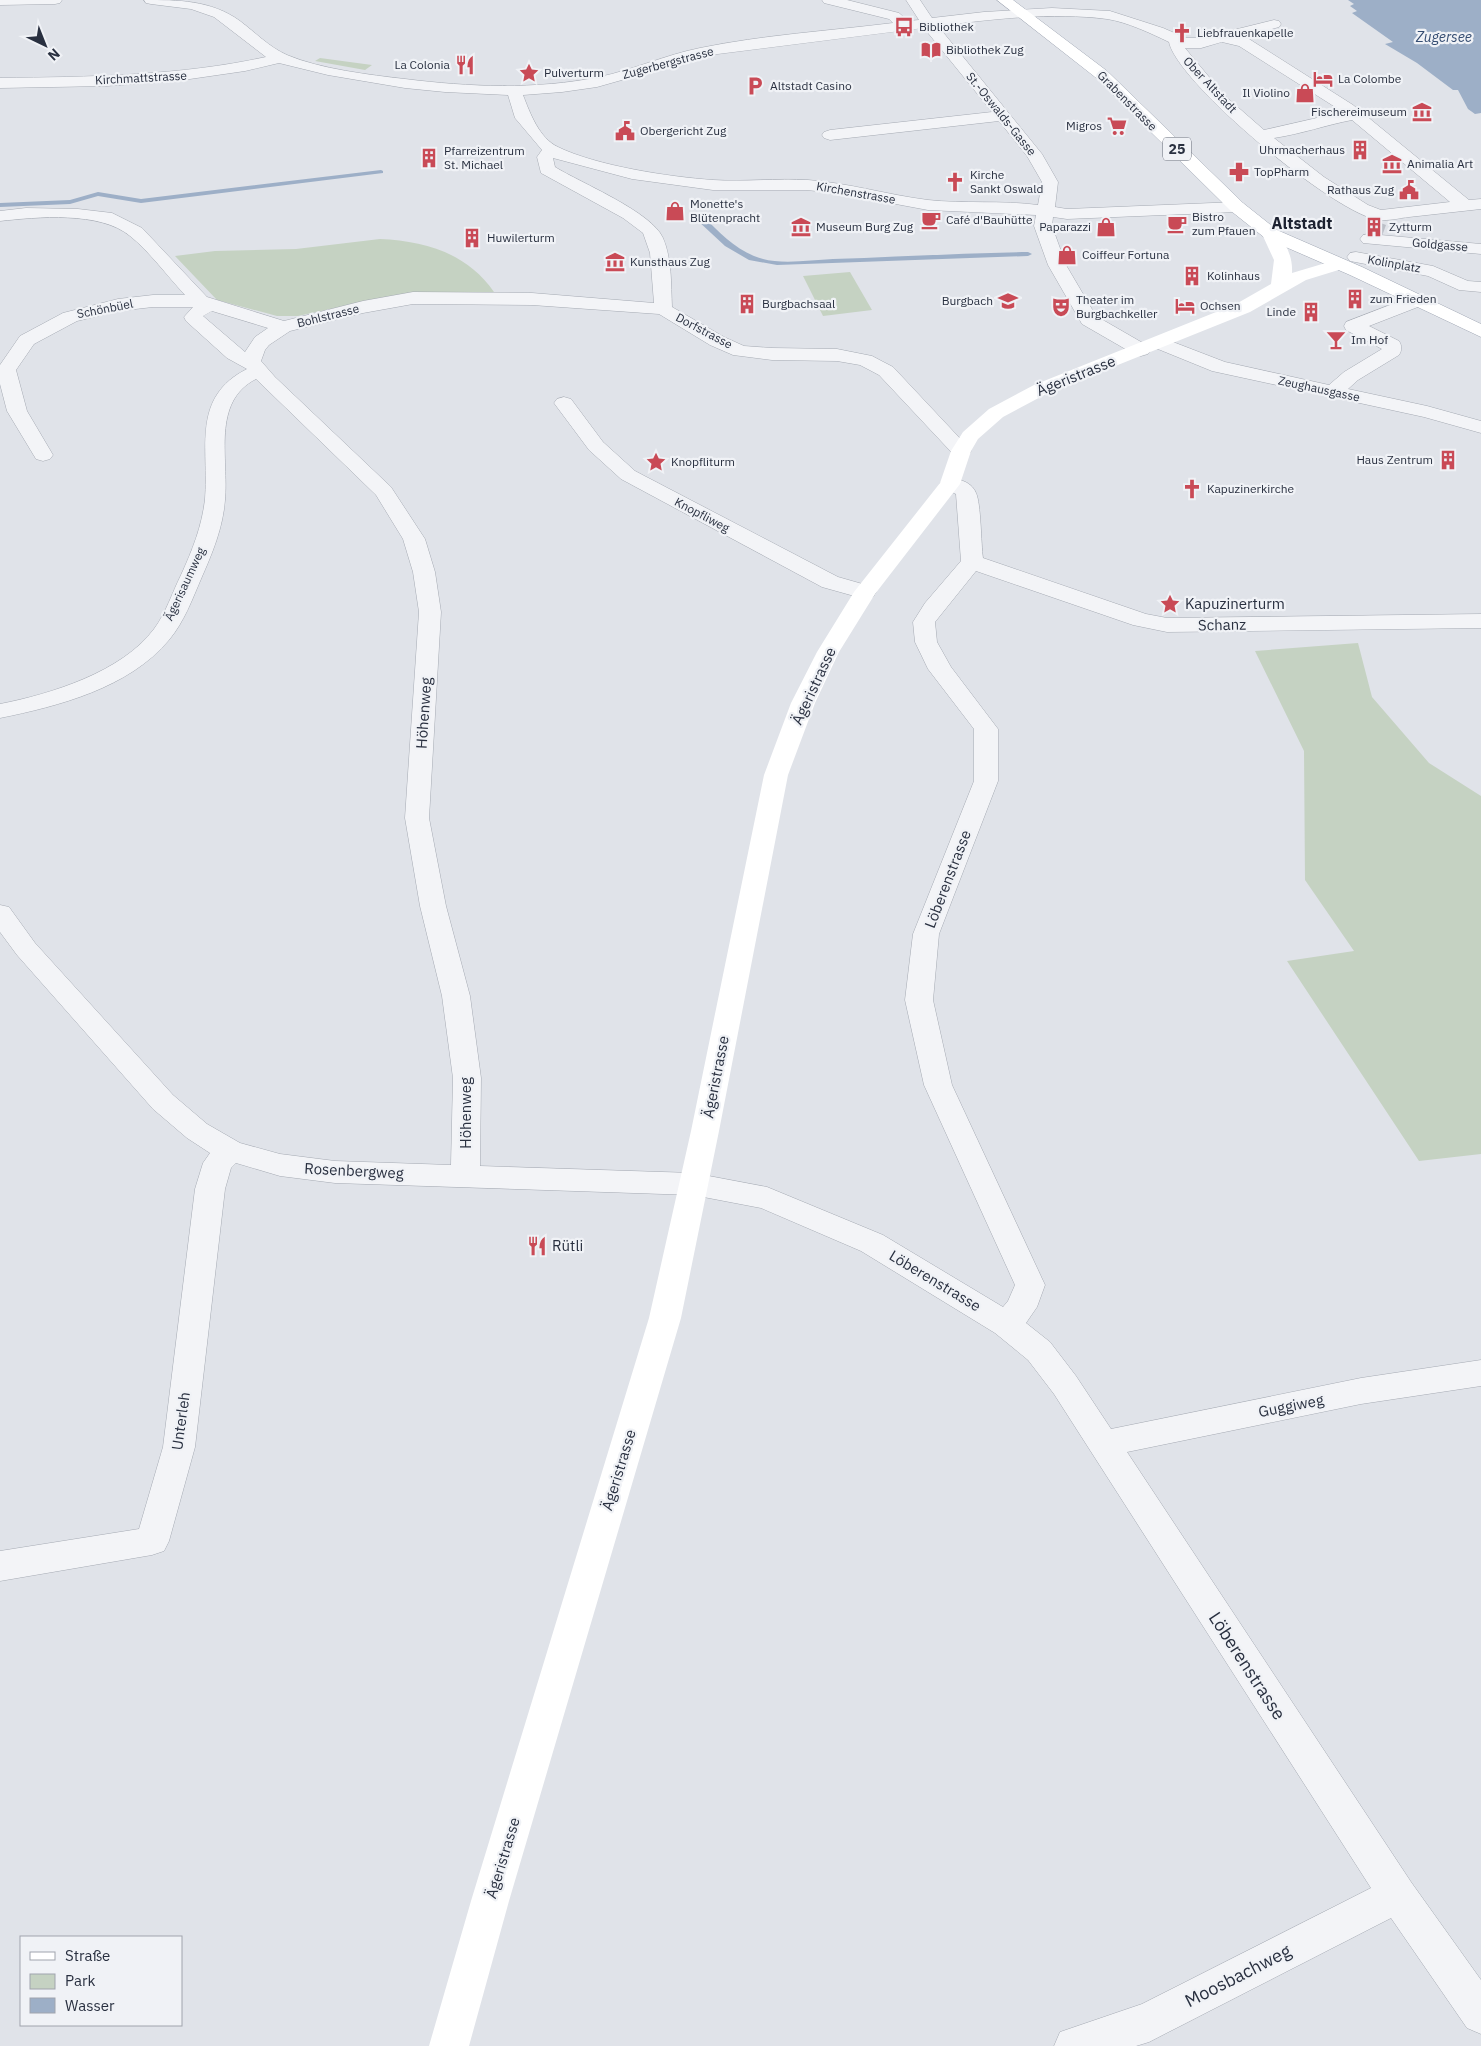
<svg xmlns="http://www.w3.org/2000/svg" width="1481" height="2046" font-family="'IBM Plex Sans',sans-serif">
  <style>
    .green { fill: #c5d2c2 }
    .water { fill: #9dafc7 }
    .lines { fill: none; stroke-linecap: round; stroke-linejoin: round }
    .stream { fill: #9dafc7; fill-rule: evenodd }
    .street-tunnel { stroke: #bbbfc7; stroke-width: 17; stroke-dasharray: 17 8; stroke-linecap: butt }
    .street-casing { stroke: #a5aab3; stroke-width: 1 }
    .primary-casing { stroke: #a0a7b4; stroke-width: 1 }
    .street { fill: #f3f4f7; fill-rule: evenodd }
    .secondary { fill: #fff; fill-rule: evenodd }
    .primary { fill: #fff; fill-rule: evenodd }
    .labels { text-anchor: middle; stroke-width: 4.5; stroke-linejoin: round; paint-order: stroke }
    .far-poi-label { font-size: 12px; fill: #293040; stroke: #f0f2f6; text-anchor: start }
    .far-street-label { font-size: 12px; fill: #293040; stroke: #f0f2f6 }
    .far-water-label { font-size: 14px; font-style: italic; fill: #354d72; stroke: #f0f2f6 }
    .shield { fill: #f0f2f6; stroke: #656a77; stroke-width: 1 }
    .shield-label { font-size: 14px; font-weight: bold; fill: #293040 }
    .street-label { font-size: 15px; fill: #293040; stroke: #f0f2f6 }
    .poi-label { font-size: 15px; fill: #293040; stroke: #f0f2f6; text-anchor: start }
    .far-district-label { font-size: 16px; font-weight: bold; fill: #1c2130; stroke: #f0f2f6 }
    .near-street-label { font-size: 18px; fill: #293040; stroke: #f0f2f6 }
  </style>
  <rect width="100%" height="100%" fill="#e0e3e9"/>
  <path class="green" d="M320,58l52,7 -7,5 -50,-9z
    M380,239c45,2 87,14 114,53l-103,4 -93,20h-21l-60,-16 -42,-44 40,-5 81,-2z
    M850,272l22,38 -49,6 -20,-40z
    M1358,643l14,54 57,66 52,33v358l-62,7 -132,-200 67,-10 -49,-71 -1,-129 -49,-100z"/>
  <path class="water" d="M1348,0h133v113l-6,1 -7,-5 -10,-19h-5l-36,-27 -32,-19 8,-2 -41,-29 5,-2 -7,-5 4,-2z"/>
  <g class="lines">
    <path class="stream" d="M381,170l2,1v2l-242,30 -43,-7 -28,8 -70,3v-4l70,-3 28,-8 43,7z
      M697,216h6c15,15 31,32 51,40 23,10 54,4 79,3 65,-2 130,-6 195,-7l4,2 -4,2 -251,9 -28,-5 -24,-14 -28,-26z"/>
    <path class="street-tunnel" d="M1374,233l4,-11"/>
    <defs>
      <path id="street" d="M0,0h62l-2,3 -5,1 -55,1z
        M144,0c34,0 67,0 96,21 16,12 29,26 47,34 33,14 83,20 118,24 64,8 131,11 194,-2 34,-7 66,-22 101,-29 63,-13 129,-17 193,-25l-4,-4 -65,-16 -2,-3h25l52,13 9,8 11,-1 -13,-20h14l12,18 52,-6 68,-4 58,3 53,17 23,10h15l73,-18 5,1 2,3 -2,3 -37,10 7,2 104,66 116,95 12,-1v10c-24,3 -48,5 -72,8 -9,1 -21,4 -30,3 -43,-5 -202,-137 -210,-178 -19,-9 -42,-20 -62,-23 -55,-7 -114,0 -169,7l104,128 16,28 -3,25 12,2 170,-7 6,1 3,4 -3,4 -6,1 -170,7 -14,-2 -1,9 14,39 30,51 52,30 3,4 -3,4 -7,2 -7,-2 -52,-30 -34,-59 -14,-39 2,-11 -108,-5 -91,-17 -31,-3h-93l-81,-11 -79,-21 2,9c26,16 97,45 108,71 9,21 8,46 9,69l52,30 20,9 28,2 65,1 35,7 21,11 75,80 3,4 -3,4 -7,2 -7,-2 -75,-80 -19,-10 -23,-4 -65,-1 -39,-5 -23,-10 -51,-31 -127,-9 -119,-1 -50,9 -73,18 -21,14 -4,5 -4,11 14,16 116,110 34,52 10,33 6,40 -12,206 17,88 24,90 11,82 -1,88 213,7 74,14 116,48 120,72 5,-6 7,-16 -91,-200 -19,-85 8,-66 61,-153v-52l-46,-60 -13,-27 -2,-20 12,-19 36,-42 -5,-67 -13,-6 -3,-4 3,-4c11,-3 28,0 33,13 5,10 5,51 7,65l163,56 21,4 314,-4v14l-314,4 -34,-7 -157,-54 -41,51 2,20 14,25 47,62v52l-59,153 -6,66 19,85 93,200 -8,22 -11,16 24,19 26,34 35,53 250,-51 120,-18v26l-120,18 -234,48 284,430 70,98v54l-14,-6 -76,-110 -242,124 -13,4h-82l6,-14 82,-28 229,-116 -317,-494 -26,-34 -33,-27 -134,-82 -100,-43 -68,-13 -358,-12 -55,-7 -44,-13 -5,5 -6,21 -30,258 -26,94 -5,10 -12,4 -152,26v-30l139,-22 24,-82 32,-258 8,-26 7,-10 -23,-15 -34,-29 -136,-154 -17,-23v-27l9,2 26,36 138,152 34,29 33,19 40,11 55,7 116,4 2,-87 -11,-82 -22,-90 -15,-88 14,-206 -6,-40 -10,-33 -27,-44 -120,-116c-45,23 -27,80 -31,121 -2,28 -13,54 -24,79 -9,21 -17,43 -32,61 -40,48 -110,66 -169,78v-14c51,-10 122,-32 154,-75 12,-16 18,-36 27,-54 11,-24 21,-49 24,-76 4,-51 -14,-102 42,-130l-20,-11 -41,-37 -2,-4 9,-10h-40l-35,4 -41,10 -43,23 -18,26 11,41 26,44 -3,4 -7,2 -7,-2 -29,-48 -7,-27v-19l20,-29 43,-23 55,-14 35,-4h32c-16,-17 -37,-45 -55,-59 -30,-25 -93,-19 -130,-15v-10l26,-3 52,1 34,4 30,15 65,69 77,24 79,-20 50,-9 119,1 122,10 -4,-50 -7,-20 -20,-15 -82,-45 -4,-16 5,-7 -27,-32 -7,-23 -63,-3 -40,-4 -77,-13 -49,-12 -34,8 -69,10 -70,5 -106,2v-10c89,-1 179,-2 266,-21l-52,-40 -23,-8 -40,-5 -5,-1zM924,28l68,84 -162,18 -6,2 -2,3 2,3 6,2 169,-19 28,35 15,26 -4,23c-37,-5 -74,-1 -110,-5 -40,-5 -79,-17 -120,-20 -31,-2 -63,2 -95,0 -43,-3 -116,-14 -155,-33 -19,-9 -28,-34 -35,-52l39,-3 35,-5 113,-32zM1222,42l17,4 104,66 -79,18 -40,-35 -39,-47h16zM1352,120l98,82 -69,8 -13,-5 -44,-28 -50,-39c27,-4 52,-13 78,-18zM212,311l56,17 -13,9 -10,15 -42,-36z
        M1369,234l112,10v10l-118,-11 -3,-4 3,-4z
        M1356,252l77,14 35,15 13,1v10l-22,-2 -31,-14 -78,-15 -3,-4 3,-4z
        M1416,295l7,2 2,4 -2,4 -54,21 30,15c3,5 3,9 0,14l-41,25 -10,9 79,17 54,15v12l-57,-16 -212,-46 -59,-24 -2,-4 2,-4 7,-2 65,25 104,23 15,-13 38,-23 -36,-19 -2,-4 2,-4z
        M564,397l7,2 32,43 32,29 203,106 35,10 3,5 -3,5 -8,2 -43,-12 -201,-108 -32,-29 -35,-47 3,-4z"/>
      <path id="primary" d="M997,0h16l94,71 136,132 34,27 85,37 119,57v13l-131,-62 -85,-37 -34,-27 -136,-134z"/>
    </defs>
    <use href="#street" class="street-casing"/>
    <use href="#primary" class="primary-casing"/>
    <use href="#street" class="street"/>
    <path class="secondary" d="M1271,229l6,1c9,14 16,27 15,43l47,-14 6,1 3,4 -3,4 -39,12 -56,32 -202,81 -45,24 -25,22 -7,12 -11,33 -85,110 -36,58 -24,51 -27,72 -69,356 -38,187 -172,583 -40,145h-40l42,-145 178,-583 42,-187 73,-356 27,-72 26,-51 37,-60 86,-109 11,-32 12,-19 26,-23 45,-24 202,-81 35,-20 3,-24 -12,-26 3,-4z"/>
    <use href="#primary" class="primary"/>
  </g>
  <defs>
    <symbol id="bus-bare" viewBox="-9 -9 18 18"><path d="M-5-6H5V4H4V6H2V4H-2V6H-4V4H-5ZM-3.5-4V0h7V-4ZM-3.5 1.2v1.5H-2V1.2ZM2 1.2v1.5H3.5V1.2Z" fill="#c94a56" stroke="#f0f2f6" stroke-width="2.5" paint-order="stroke"/></symbol>
    <symbol id="church-bare" viewBox="-9 -9 18 18"><path d="M-1.2-6h2.4v3.5h3.3v2.4h-3.3V6h-2.4V-.1h-3.3v-2.4h3.3Z" fill="#c94a56" stroke="#f0f2f6" stroke-width="2.5" paint-order="stroke"/></symbol>
    <symbol id="library-bare" viewBox="-9 -9 18 18"><path d="M-6-4Q-3-5.5-.7-3.5V5Q-3 3-6 4ZM6-4Q3-5.5 .7-3.5V5Q3 3 6 4Z" fill="#c94a56" stroke="#f0f2f6" stroke-width="2.5" paint-order="stroke"/></symbol>
    <symbol id="restaurant-bare" viewBox="-9 -9 18 18"><path d="M-5-6h1v4h1v-4h1v4h1v-4h1v5L-1.5 .5V6h-2V.5L-5-1ZM5-6V6H3V1.5H1.5Q1.5-4 5-6Z" fill="#c94a56" stroke="#f0f2f6" stroke-width="2.5" paint-order="stroke"/></symbol>
    <symbol id="sight-bare" viewBox="-9 -9 18 18"><path d="M0-6L1.8-2.2L6-1.7L2.9 1.2L3.7 5.4L0 3.3L-3.7 5.4L-2.9 1.2L-6-1.7L-1.8-2.2Z" fill="#c94a56" stroke="#f0f2f6" stroke-width="2.5" paint-order="stroke"/></symbol>
    <symbol id="hotel-bare" viewBox="-9 -9 18 18"><path d="M-6-4.5h1.5V1H6V5H4.5V3h-9V5H-6ZM-4 0a1.8 1.8 0 1 1 3.6 0ZM.5 0V-2.5h3Q6-2.5 6 0Z" fill="#c94a56" stroke="#f0f2f6" stroke-width="2.5" paint-order="stroke"/></symbol>
    <symbol id="parking-bare" viewBox="-9 -9 18 18"><path d="M-3.5-5.5H1a3.5 3.5 0 0 1 0 7H-1V5.5H-3.5ZM-1-3.4V-.6H.8a1.4 1.4 0 0 0 0-2.8Z" fill="#c94a56" stroke="#f0f2f6" stroke-width="2.5" paint-order="stroke"/></symbol>
    <symbol id="shop-bare" viewBox="-9 -9 18 18"><path d="M-5-2.5h2.3a2.7 3.5 0 0 1 5.4 0H5L5.5 6h-11ZM-1.5-2.5h3a1.5 2.3 0 0 0-3 0Z" fill="#c94a56" stroke="#f0f2f6" stroke-width="2.5" paint-order="stroke"/></symbol>
    <symbol id="museum-bare" viewBox="-9 -9 18 18"><path d="M0-6L6-3V-2H-6V-3ZM-5-1h2V3h-2ZM-1-1h2V3h-2ZM3-1h2V3H3ZM-6 4H6V6H-6Z" fill="#c94a56" stroke="#f0f2f6" stroke-width="2.5" paint-order="stroke"/></symbol>
    <symbol id="supermarket-bare" viewBox="-9 -9 18 18"><path d="M-6-5.5h2.5l.6 2H6L4.5 2H-2.5L-4.4-4H-6ZM-1.5 3.2a1.3 1.3 0 1 0 .1 0ZM3 3.2a1.3 1.3 0 1 0 .1 0Z" fill="#c94a56" stroke="#f0f2f6" stroke-width="2.5" paint-order="stroke"/></symbol>
    <symbol id="civic-bare" viewBox="-9 -9 18 18"><path d="M-.6-6.5H3V-4.5H.6V-3L4-1V1h2V6H-6V1h2V-1L-.6-3ZM-1.2 2.5V6h2.4V2.5Z" fill="#c94a56" stroke="#f0f2f6" stroke-width="2.5" paint-order="stroke"/></symbol>
    <symbol id="building-bare" viewBox="-9 -9 18 18"><path d="M-4-6H4V6H1V3H-1V6H-4ZM-2.5-4.3h1.7v1.8h-1.7ZM.8-4.3h1.7v1.8H.8ZM-2.5-1h1.7V.8h-1.7ZM.8-1h1.7V.8H.8Z" fill="#c94a56" stroke="#f0f2f6" stroke-width="2.5" paint-order="stroke"/></symbol>
    <symbol id="pharmacy-bare" viewBox="-9 -9 18 18"><path d="M-2-6h4v4h4v4h-4v4h-4v-4h-4v-4h4Z" fill="#c94a56" stroke="#f0f2f6" stroke-width="2.5" paint-order="stroke"/></symbol>
    <symbol id="cafe-bare" viewBox="-9 -9 18 18"><path d="M-5.5-4.5H6V0H3Q3 3.5 0 3.5H-2.5Q-5.5 3.5-5.5 0ZM3-3.2v2h1.7v-2ZM-6 4.5H4V6H-6Z" fill="#c94a56" stroke="#f0f2f6" stroke-width="2.5" paint-order="stroke"/></symbol>
    <symbol id="school-bare" viewBox="-9 -9 18 18"><path d="M0-5L7-2L0 1L-7-2ZM-4 1L0 2.5L4 1V4Q0 6-4 4Z" fill="#c94a56" stroke="#f0f2f6" stroke-width="2.5" paint-order="stroke"/></symbol>
    <symbol id="theatre-bare" viewBox="-9 -9 18 18"><path d="M-5-5.5Q0-4 5-5.5V0Q5 5 0 6Q-5 5-5 0ZM-3.3-2.5H-1v1.5H-3.3ZM1-2.5H3.3v1.5H1ZM-2.8 1Q0 5.5 2.8 1Z" fill="#c94a56" stroke="#f0f2f6" stroke-width="2.5" paint-order="stroke"/></symbol>
    <symbol id="bar-bare" viewBox="-9 -9 18 18"><path d="M-6-5H6L.8 .8V4.5H3.5V6h-7V4.5H-.8V.8Z" fill="#c94a56" stroke="#f0f2f6" stroke-width="2.5" paint-order="stroke"/></symbol>
  </defs>
  <g fill-rule="evenodd">
    <use href="#bus-bare" x="890" y="13" width="28" height="28"/>
    <use href="#church-bare" x="1168" y="19" width="28" height="28"/>
    <use href="#library-bare" x="917" y="36" width="28" height="28"/>
    <use href="#restaurant-bare" x="451" y="51" width="28" height="28"/>
    <use href="#sight-bare" x="515" y="59" width="28" height="28"/>
    <use href="#hotel-bare" x="1309" y="65" width="28" height="28"/>
    <use href="#parking-bare" x="741" y="72" width="28" height="28"/>
    <use href="#shop-bare" x="1291" y="79" width="28" height="28"/>
    <use href="#museum-bare" x="1408" y="98" width="28" height="28"/>
    <use href="#supermarket-bare" x="1103" y="112" width="28" height="28"/>
    <use href="#civic-bare" x="611" y="117" width="28" height="28"/>
    <use href="#building-bare" x="1346" y="136" width="28" height="28"/>
    <use href="#building-bare" x="415" y="144" width="28" height="28"/>
    <use href="#museum-bare" x="1378" y="150" width="28" height="28"/>
    <use href="#pharmacy-bare" x="1225" y="158" width="28" height="28"/>
    <use href="#church-bare" x="941" y="168" width="28" height="28"/>
    <use href="#civic-bare" x="1395" y="176" width="28" height="28"/>
    <use href="#shop-bare" x="661" y="197" width="28" height="28"/>
    <use href="#cafe-bare" x="917" y="206" width="28" height="28"/>
    <use href="#cafe-bare" x="1163" y="210" width="28" height="28"/>
    <use href="#museum-bare" x="787" y="213" width="28" height="28"/>
    <use href="#shop-bare" x="1092" y="213" width="28" height="28"/>
    <use href="#building-bare" x="1360" y="213" width="28" height="28"/>
    <use href="#building-bare" x="458" y="224" width="28" height="28"/>
    <use href="#shop-bare" x="1053" y="241" width="28" height="28"/>
    <use href="#museum-bare" x="601" y="248" width="28" height="28"/>
    <use href="#building-bare" x="1178" y="262" width="28" height="28"/>
    <use href="#building-bare" x="1341" y="285" width="28" height="28"/>
    <use href="#school-bare" x="994" y="287" width="28" height="28"/>
    <use href="#building-bare" x="733" y="290" width="28" height="28"/>
    <use href="#hotel-bare" x="1171" y="292" width="28" height="28"/>
    <use href="#theatre-bare" x="1047" y="293" width="28" height="28"/>
    <use href="#building-bare" x="1297" y="298" width="28" height="28"/>
    <use href="#bar-bare" x="1322" y="326" width="28" height="28"/>
    <use href="#building-bare" x="1434" y="446" width="28" height="28"/>
    <use href="#sight-bare" x="642" y="448" width="28" height="28"/>
    <use href="#church-bare" x="1178" y="475" width="28" height="28"/>
    <use href="#sight-bare" x="1156" y="590" width="28" height="28"/>
    <use href="#restaurant-bare" x="523" y="1232" width="28" height="28"/>
  </g>
  <g class="labels">
    <g class="far-poi-label">
      <text x="919" y="31">Bibliothek</text>
      <text x="1197" y="37">Liebfrauenkapelle</text>
      <text x="946" y="54">Bibliothek Zug</text>
      <text x="450" y="69" text-anchor="end">La Colonia</text>
      <text x="544" y="77">Pulverturm</text>
      <text x="1338" y="83">La Colombe</text>
      <text x="770" y="90">Altstadt Casino</text>
      <text x="1290" y="97" text-anchor="end">Il Violino</text>
      <text x="1407" y="116" text-anchor="end">Fischereimuseum</text>
      <text x="1102" y="130" text-anchor="end">Migros</text>
      <text x="640" y="135">Obergericht Zug</text>
      <text x="1345" y="154" text-anchor="end">Uhrmacherhaus</text>
      <text x="444" y="155">Pfarreizentrum<tspan x="444" dy="14">St. Michael</tspan></text>
      <text x="1407" y="168">Animalia Art</text>
      <text x="1254" y="176">TopPharm</text>
      <text x="970" y="179">Kirche<tspan x="970" dy="14">Sankt Oswald</tspan></text>
      <text x="1394" y="194" text-anchor="end">Rathaus Zug</text>
      <text x="690" y="208">Monette's<tspan x="690" dy="14">Blütenpracht</tspan></text>
      <text x="1192" y="221">Bistro<tspan x="1192" dy="14">zum Pfauen</tspan></text>
      <text x="946" y="224">Café d'Bauhütte</text>
      <text x="816" y="231">Museum Burg Zug</text>
      <text x="1091" y="231" text-anchor="end">Paparazzi</text>
      <text x="1389" y="231">Zytturm</text>
      <text x="487" y="242">Huwilerturm</text>
      <text x="1082" y="259">Coiffeur Fortuna</text>
      <text x="630" y="266">Kunsthaus Zug</text>
      <text x="1207" y="280">Kolinhaus</text>
      <text x="1370" y="303">zum Frieden</text>
      <text x="1076" y="304">Theater im<tspan x="1076" dy="14">Burgbachkeller</tspan></text>
      <text x="993" y="305" text-anchor="end">Burgbach</text>
      <text x="762" y="308">Burgbachsaal</text>
      <text x="1200" y="310">Ochsen</text>
      <text x="1296" y="316" text-anchor="end">Linde</text>
      <text x="1351" y="344">Im Hof</text>
      <text x="1433" y="464" text-anchor="end">Haus Zentrum</text>
      <text x="671" y="466">Knopfliturm</text>
      <text x="1207" y="493">Kapuzinerkirche</text>
    </g>
    <g class="far-street-label">
      <text transform="translate(668 63) rotate(-15)" y="4">Zugerbergstrasse</text>
      <text transform="translate(141 78) rotate(-3)" y="4">Kirchmattstrasse</text>
      <text transform="translate(1210 85) rotate(47)" y="4">Ober Altstadt</text>
      <text transform="translate(1127 101) rotate(45)" y="4">Grabenstrasse</text>
      <text transform="translate(1001 114) rotate(51)" y="4">St.-Oswalds-Gasse</text>
      <text transform="translate(856 193) rotate(10)" y="4">Kirchenstrasse</text>
      <text transform="translate(1440 245) rotate(5)" y="4">Goldgasse</text>
      <text transform="translate(1394 264) rotate(10)" y="4">Kolinplatz</text>
      <text transform="translate(105 309) rotate(-11)" y="4">Schönbüel</text>
      <text transform="translate(328 316) rotate(-14)" y="4">Bohlstrasse</text>
      <text transform="translate(704 331) rotate(28)" y="4">Dorfstrasse</text>
      <text transform="translate(1319 389) rotate(12)" y="4">Zeughausgasse</text>
      <text transform="translate(702 515) rotate(28)" y="4">Knopfliweg</text>
      <text transform="translate(185 584) rotate(-65)" y="4">Ägerisaumweg</text>
    </g>
    <g class="far-water-label">
      <text x="1444" y="42">Zugersee</text>
    </g>
    <rect class="shield" x="1163" y="137.5" width="28" height="23" rx="4"/>
    <g class="shield-label">
      <text x="1177" y="154">25</text>
    </g>
    <g class="street-label">
      <text transform="translate(1076 376) rotate(-22)" y="5">Ägeristrasse</text>
      <text transform="translate(1222 625) rotate(-1)" y="5">Schanz</text>
      <text transform="translate(814 686) rotate(-65)" y="5">Ägeristrasse</text>
      <text transform="translate(424 713) rotate(-86)" y="5">Höhenweg</text>
      <text transform="translate(948 879) rotate(-69)" y="5">Löberenstrasse</text>
      <text transform="translate(716 1077) rotate(-79)" y="5">Ägeristrasse</text>
      <text transform="translate(466 1113) rotate(-90)" y="5">Höhenweg</text>
      <text transform="translate(354 1171) rotate(3)" y="5">Rosenbergweg</text>
      <text transform="translate(935 1281) rotate(31)" y="5">Löberenstrasse</text>
      <text transform="translate(1291 1406) rotate(-11)" y="5">Guggiweg</text>
      <text transform="translate(181 1421) rotate(-82)" y="5">Unterleh</text>
      <text transform="translate(619 1470) rotate(-73)" y="5">Ägeristrasse</text>
      <text transform="translate(503 1858) rotate(-73)" y="5">Ägeristrasse</text>
    </g>
    <g class="poi-label">
      <text x="1185" y="609">Kapuzinerturm</text>
      <text x="552" y="1251">Rütli</text>
    </g>
    <g class="far-district-label">
      <text x="1302" y="229">Altstadt</text>
    </g>
    <g class="near-street-label">
      <text transform="translate(1247 1666) rotate(57)" y="6">Löberenstrasse</text>
      <text transform="translate(1238 1976) rotate(-27)" y="6">Moosbachweg</text>
    </g>
  </g>
  <rect x="20" y="1936" width="162" height="90" fill="#f0f2f6" stroke="#a0a4ad"/>
  <rect x="30" y="1952" width="25" height="8" fill="#ffffff" stroke="#a0a4ad"/>
  <text x="65" y="1961" font-size="15" fill="#293040">Straße</text>
  <rect x="30" y="1974" width="25" height="15" fill="#c5d2c2" stroke="#a0a4ad"/>
  <text x="65" y="1986" font-size="15" fill="#293040">Park</text>
  <rect x="30" y="1998" width="25" height="15" fill="#9dafc7" stroke="#a0a4ad"/>
  <text x="65" y="2011" font-size="15" fill="#293040">Wasser</text>
  <g transform="translate(45 45) rotate(137)" stroke="#f0f2f6" stroke-width="4" paint-order="stroke">
  <path d="M0-4L9 19L0 12L-9 19Z" fill="#293040"/>
  <text y="-8" font-size="14" font-weight="bold" text-anchor="middle" fill="#293040">N</text>
  </g>
</svg>
